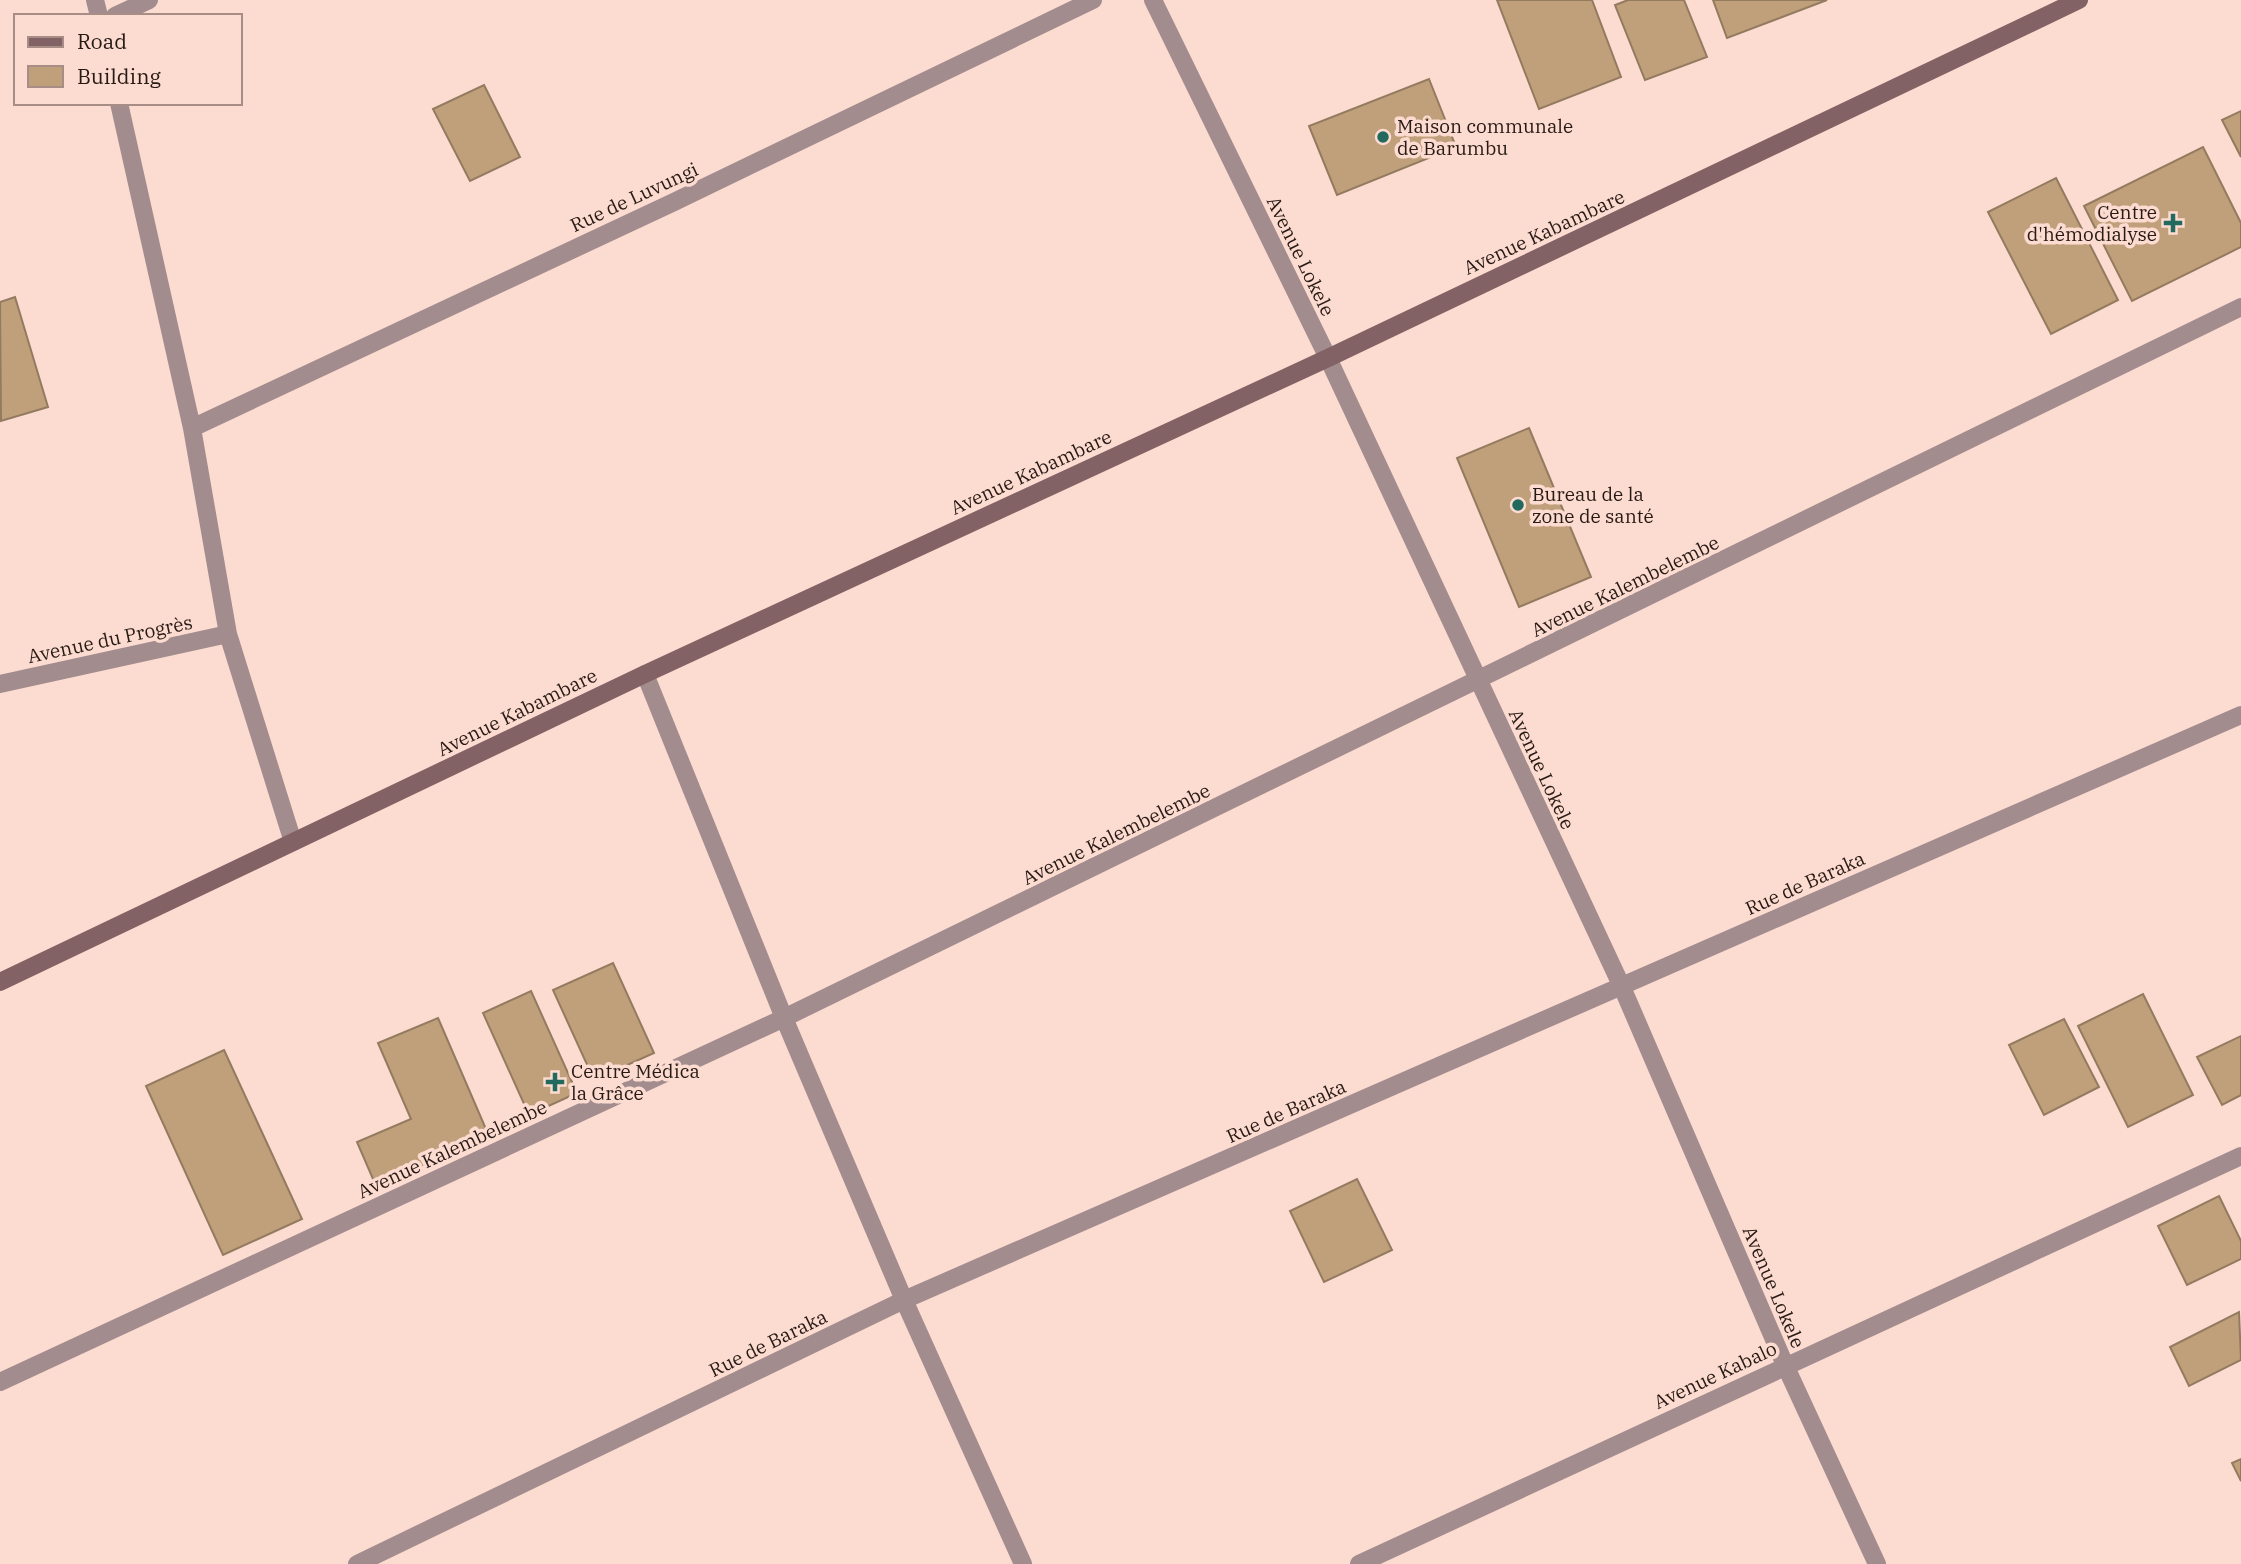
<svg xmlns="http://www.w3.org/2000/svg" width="2241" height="1564" font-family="'IBM Plex Serif',serif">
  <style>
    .building { fill: #c09f7b; stroke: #937b60; stroke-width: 2 }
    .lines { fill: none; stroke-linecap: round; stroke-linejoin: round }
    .minor { stroke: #a38c8e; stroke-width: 18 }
    .secondary { stroke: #836265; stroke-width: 18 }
    .poi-dot { fill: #236a5e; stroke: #fcdbd0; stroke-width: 2.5 }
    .labels { text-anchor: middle; stroke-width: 7; stroke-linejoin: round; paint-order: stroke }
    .poi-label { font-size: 19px; fill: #271914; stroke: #fcdbd0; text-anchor: start }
    .street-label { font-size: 19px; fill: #271914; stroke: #fcdbd0 }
  </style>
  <rect width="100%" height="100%" fill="#fcdbd0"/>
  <path class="building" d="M1497,0h95l29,77 -82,32z
    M1628,0h56l23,57 -62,23 -30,-75z
    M1713,0h114l-100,38z
    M1429,79l27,68 -119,48 -28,-69z
    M484,85l36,72 -50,24 -37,-72z
    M2241,111v46l-19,-37z
    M2203,147l38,76v24l-109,54 -48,-95z
    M2056,178l62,122 -67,34 -63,-122z
    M15,297l33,110 -47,14 -1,-119z
    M1529,428l62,149 -72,30 -62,-149z
    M613,963l41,90 -60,27 -41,-90z
    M531,991l46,102 -48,22 -46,-102z
    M2143,994l50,101 -65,32 -50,-101z
    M438,1018l51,118 -113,50 -19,-44 54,-23 -33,-76z
    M2064,1019l35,68 -55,28 -35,-70z
    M2241,1036v59l-19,10 -25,-48z
    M224,1050l78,169 -79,36 -77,-169z
    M1357,1179l35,71 -68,32 -34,-71z
    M2219,1196l22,45v18l-54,26 -29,-59z
    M2239,1312l2,48 -52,26 -19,-39z
    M2241,1459v22l-9,-18z"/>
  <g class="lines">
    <path class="minor" d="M95,0l4,16
      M1153,0l175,358 294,629 163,378 92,199
      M115,16l34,-16
      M119,103l73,325 36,206 65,208
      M192,428l482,-226 419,-202
      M645,674l139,344 120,282 119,264
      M0,684l228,-50
      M0,1382l784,-364 1457,-711
      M357,1564l547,-264 1337,-585
      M1359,1564l882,-408"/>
    <path class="secondary" d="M0,982l645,-308 683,-316 751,-358"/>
  </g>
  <g class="poi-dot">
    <circle cx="1383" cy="137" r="7"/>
    <path d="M2169.5 212.5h7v7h7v7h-7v7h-7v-7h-7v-7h7z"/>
    <circle cx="1518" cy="505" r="7"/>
    <path d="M551.5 1071.5h7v7h7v7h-7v7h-7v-7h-7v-7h7z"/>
  </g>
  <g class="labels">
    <g class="poi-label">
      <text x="1397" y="133">Maison communale<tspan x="1397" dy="22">de Barumbu</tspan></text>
      <text x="2157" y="219" text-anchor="end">Centre<tspan x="2157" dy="22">d'hémodialyse</tspan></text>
      <text x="1532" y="501">Bureau de la<tspan x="1532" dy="22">zone de santé</tspan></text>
      <text x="571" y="1078">Centre Médica<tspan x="571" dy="22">la Grâce</tspan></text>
    </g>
    <g class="street-label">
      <text transform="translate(634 197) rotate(-25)" y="7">Rue de Luvungi</text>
      <text transform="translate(1544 232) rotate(-25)" y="7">Avenue Kabambare</text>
      <text transform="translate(1301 256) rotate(64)" y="7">Avenue Lokele</text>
      <text transform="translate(1031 472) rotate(-25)" y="7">Avenue Kabambare</text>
      <text transform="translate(1625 586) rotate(-26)" y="7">Avenue Kalembelembe</text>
      <text transform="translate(110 639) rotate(-12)" y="7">Avenue du Progrès</text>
      <text transform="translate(517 712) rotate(-26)" y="7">Avenue Kabambare</text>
      <text transform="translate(1542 769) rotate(65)" y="7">Avenue Lokele</text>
      <text transform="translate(1116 834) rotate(-26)" y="7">Avenue Kalembelembe</text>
      <text transform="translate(1805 883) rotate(-24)" y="7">Rue de Baraka</text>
      <text transform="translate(1286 1111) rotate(-24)" y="7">Rue de Baraka</text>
      <text transform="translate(452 1149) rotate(-25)" y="7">Avenue Kalembelembe</text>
      <text transform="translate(1774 1287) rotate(67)" y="7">Avenue Lokele</text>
      <text transform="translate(768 1343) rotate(-26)" y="7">Rue de Baraka</text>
      <text transform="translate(1715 1375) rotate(-25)" y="7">Avenue Kabalo</text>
    </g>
  </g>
  <rect x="14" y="14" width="228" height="91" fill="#fcdbd0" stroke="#a78d85" stroke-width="2"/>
  <rect x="28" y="37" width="35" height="10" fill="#836265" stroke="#a78d85" stroke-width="2"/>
  <text x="77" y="49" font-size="21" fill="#271914">Road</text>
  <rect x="28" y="66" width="35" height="21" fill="#c09f7b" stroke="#a78d85" stroke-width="2"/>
  <text x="77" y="84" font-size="21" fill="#271914">Building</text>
</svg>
